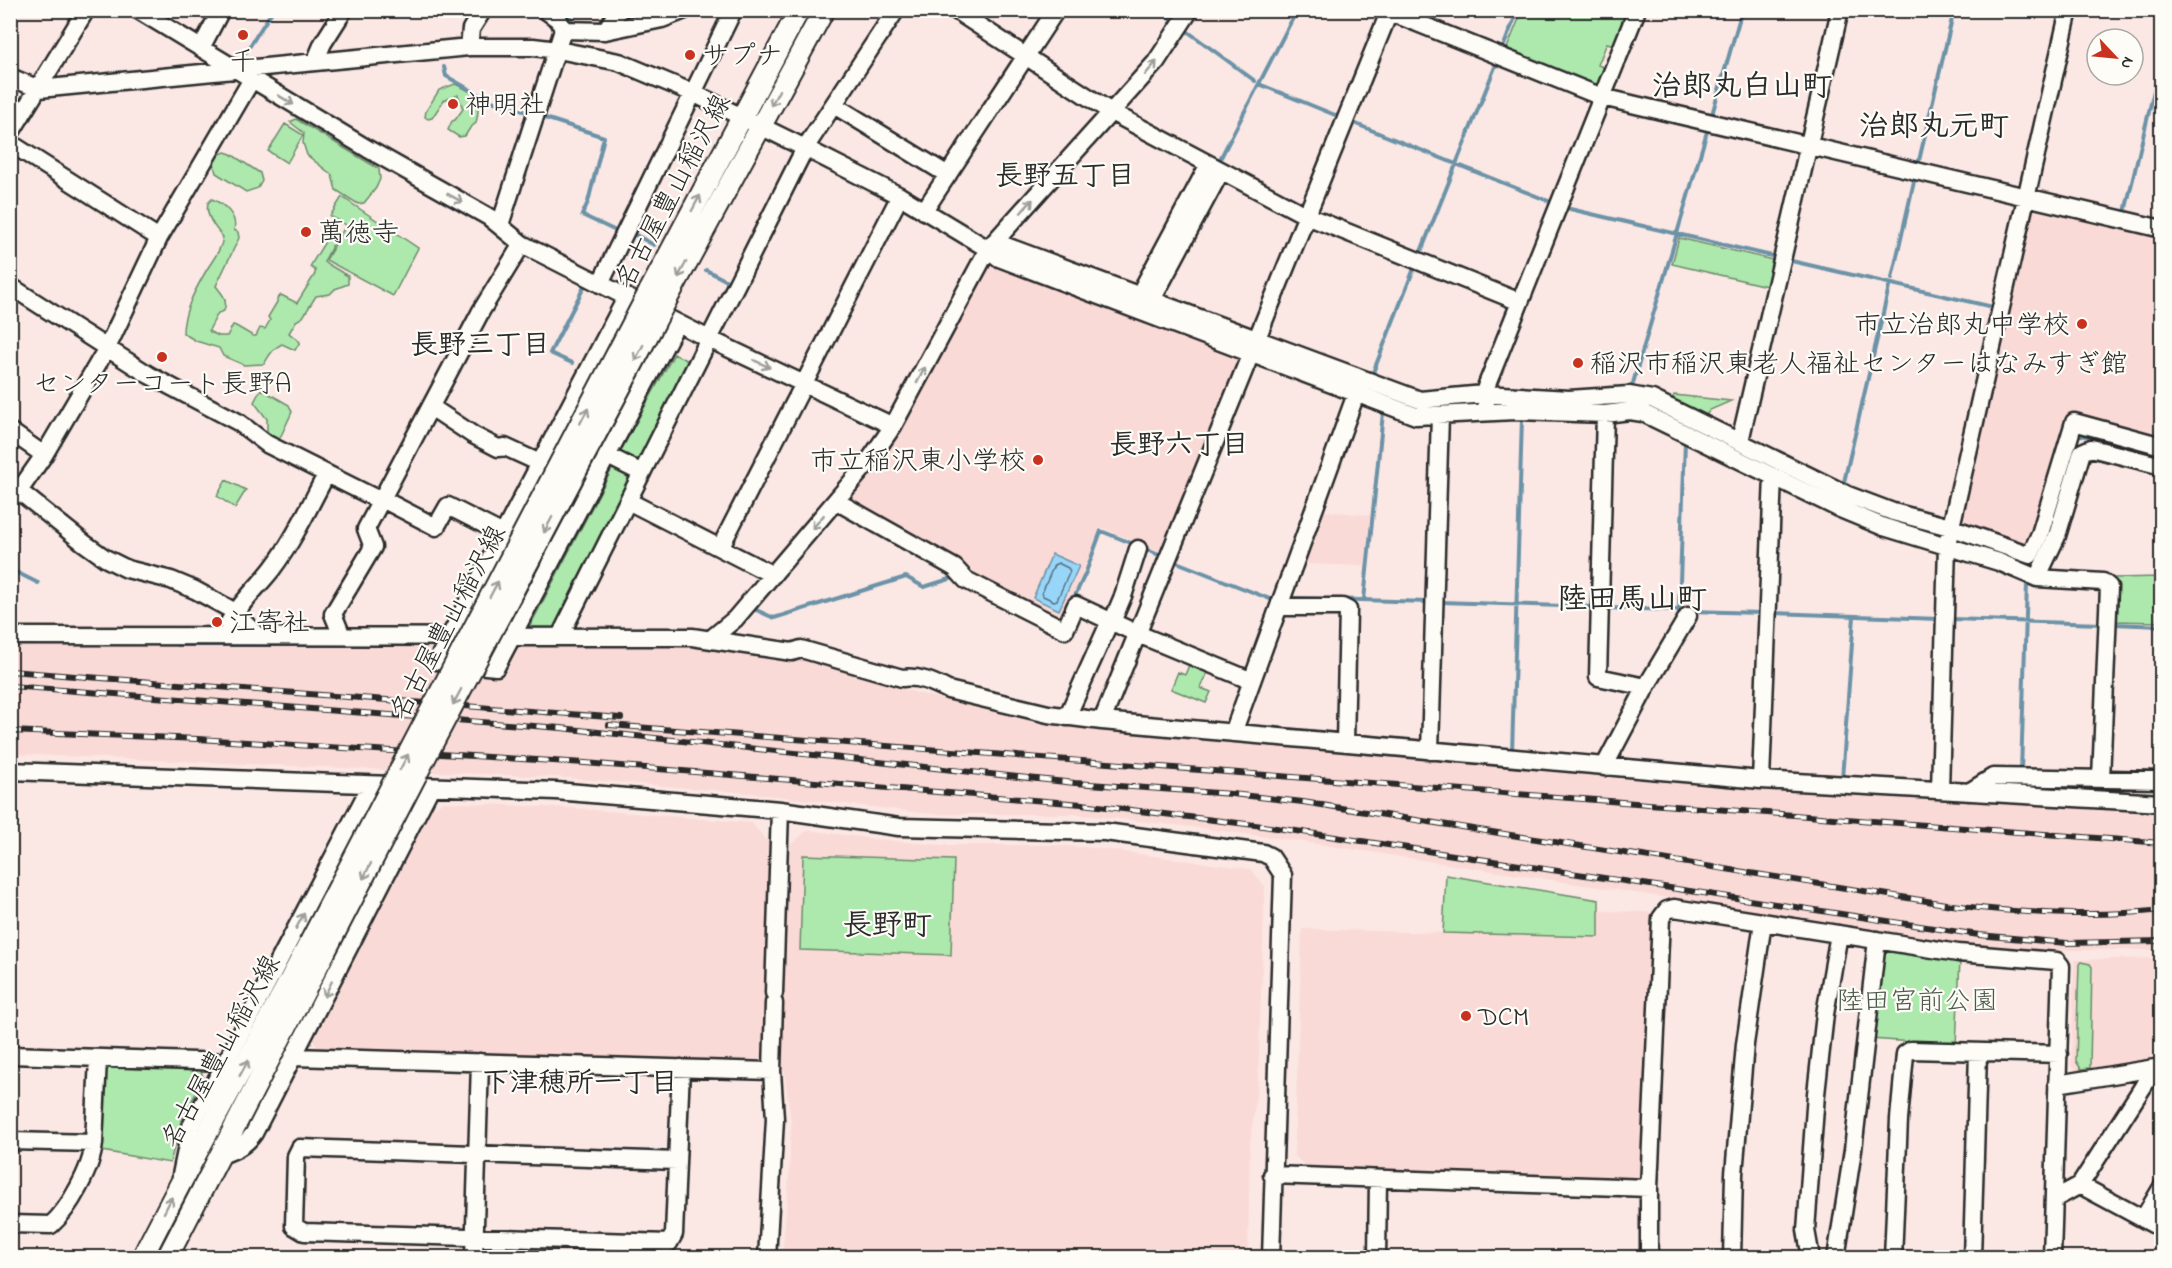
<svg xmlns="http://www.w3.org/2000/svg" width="2172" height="1268" font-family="'Indie Flower','Klee One',sans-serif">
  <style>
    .built { fill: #fadad6 }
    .green { fill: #ade8ad; stroke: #6c8a6c; stroke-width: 1.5 }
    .water { fill: #98d6f9; stroke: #6c92a7; stroke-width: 1.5 }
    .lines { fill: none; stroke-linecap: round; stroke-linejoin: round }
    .shore { stroke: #576f7d; stroke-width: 1.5 }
    .stream { stroke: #6c92a7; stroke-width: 4 }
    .minor-casing { stroke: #2b2b2b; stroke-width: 21 }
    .major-casing { stroke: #2b2b2b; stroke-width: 24 }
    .minor { stroke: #fdfcf7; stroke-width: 16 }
    .major { stroke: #fdfcf7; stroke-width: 20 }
    .rail-casing { stroke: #2b2b2b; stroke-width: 6 }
    .rail { stroke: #fdfcf7; stroke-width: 4; stroke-dasharray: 11; stroke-linecap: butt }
    .major-bridge-casing { stroke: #2b2b2b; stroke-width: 24; stroke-linecap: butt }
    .major-bridge { stroke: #fdfcf7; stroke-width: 20 }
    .oneway { stroke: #9e9e9b }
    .poi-dot { fill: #c8321e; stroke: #fdfcf7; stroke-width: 2 }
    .labels { text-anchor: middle; stroke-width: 4.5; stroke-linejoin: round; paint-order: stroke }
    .poi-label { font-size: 27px; fill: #2b2b2b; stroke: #fdfcf7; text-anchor: start }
    .street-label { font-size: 27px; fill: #2b2b2b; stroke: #fdfcf7 }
    .park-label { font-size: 27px; fill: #4c5a4c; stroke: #fdfcf7 }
    .neighbourhood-label { font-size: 28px; font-weight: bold; fill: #2b2b2b; stroke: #fdfcf7 }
    .quarter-label { font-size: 30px; font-weight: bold; fill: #2b2b2b; stroke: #fdfcf7 }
  </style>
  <rect width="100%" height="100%" fill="#fbe8e4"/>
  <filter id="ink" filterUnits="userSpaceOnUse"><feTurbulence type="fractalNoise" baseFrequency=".0167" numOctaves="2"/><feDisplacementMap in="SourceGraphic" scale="12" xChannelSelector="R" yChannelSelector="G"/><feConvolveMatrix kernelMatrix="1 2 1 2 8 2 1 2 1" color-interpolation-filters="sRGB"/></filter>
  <g filter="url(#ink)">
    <path class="built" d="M2037,204l124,28v210l-89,-27 -45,134 -62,-22 -7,-9 70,-310z
      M998,261l245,98 -78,195 -65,-27 -17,46 -20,43 -4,2 -94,-49 -118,-68v-6l142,-232z
      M1321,507l2,4 47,4 -5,51 -63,-2z
      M11,647h420l-8,20 81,9 14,-29 194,1 82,9 127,37 120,27 622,61 98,5 82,2 318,23v138h-113l-81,-6 -662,-102 -113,-15 -119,-13h-141l-183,-21 -195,-16 -543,-23z
      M442,802l128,6 182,15 15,18 23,4 18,-15 67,9 66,6h109l45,3 155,21 15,17 -7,196 -8,61 -2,114h-466l7,-80 2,-55 -7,-52 -23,-13 -7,6 -435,-13 -6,-10 119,-231z
      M1599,911l53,1 -7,259 -7,9 -330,-11 -14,-14 8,-226 297,8z
      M2157,958l-6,104 -73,10 -7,-6 3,-106z"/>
    <path class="green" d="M1522,11h106l-14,34 -7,-2 -9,22 8,3 -7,16 -7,3 -87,-34z
      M455,84c22,9 27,15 21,39l-6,5 -5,8 -6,1 -11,-7 4,-9 3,-1 8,-11 -5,-14 -14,5 -12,18 -4,1 -3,-2 1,-6 13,-21z
      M296,119l83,50 1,10 -4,9 -12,15 -6,1 -22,-14 -4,-15 -25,-20 -4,-12 1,-10 -14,-11z
      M285,124l18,11 -16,28 -19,-12z
      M225,152l6,2 29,19 2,8 -4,7 -12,4 -30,-19 -3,-11 5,-7z
      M342,197l76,51 -25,48 -67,-36 20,-35 -16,-9z
      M212,199c12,5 26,17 22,31l4,2 1,6 -23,48c7,9 12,13 8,25l-6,2 -9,17 1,2 9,4h8l6,-11 3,1 17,10h3l4,-8 5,1 5,-9 -2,-3 9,-15v-3l4,-4 16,8 18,-29v-4l-5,-3 2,-4 17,-28 5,2v5l-10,20 24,14v8l-13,5 -5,5 -14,2 -13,21 -7,4 -7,12 11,9 -5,8 -13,-6c-9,4 -13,12 -18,20l-20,1 -21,-9 -4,-8 -23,-7 -13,-8c0,-21 12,-43 23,-62 7,-12 15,-20 17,-34 -9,-10 -18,-22 -15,-34z
      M1679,238l98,23 -6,26 -99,-23z
      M674,354l16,8 -50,99 -6,2 -11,-5 -2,-8z
      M261,389l28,16 3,7 -12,26 -5,2 -8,-6v-15l-13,-17z
      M1674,395l57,6 -21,9 -7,9 -32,-16z
      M618,466l11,6 3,7 -73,149 -28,4 -2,-4 83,-159z
      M226,480l20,10 -11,18 -18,-12z
      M2161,577v45l-48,-1v-43z
      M1191,660l19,7 -9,21 10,4 -5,11 -35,-14 7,-17 7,3z
      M803,855l151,5 -3,95 -151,-5z
      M1446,875l153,25v37l-156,-4z
      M1887,950l73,10 -4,85 -86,-6 11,-83z
      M2081,962l9,2 2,3 -2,101 -9,1 -5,-8 3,-97z
      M111,1067l89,2 4,10 -22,39 -12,45 -68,-12 2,-79z"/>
    <path class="water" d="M1052,554l27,12 -20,44 -26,-12z"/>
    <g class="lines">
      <path class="shore" d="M1058,563l10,5 2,3 -13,29 -3,1 -11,-5 -1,-3 12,-28z"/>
      <path class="stream" d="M1160,10l16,13
        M563,13l9,6
        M410,14l2,-4
        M1187,31l68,50
        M1502,50l16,-40
        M246,52l27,-42
        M444,67l2,9 42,24 42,13
        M1259,84l81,33
        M542,117l62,20 -16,65 -6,13 36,17
        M1711,118l31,-108
        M1351,122l200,80
        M1218,163l79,-153
        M1918,165l36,-155
        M1570,209l206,48
        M2125,212l37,-155
        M632,233l22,12
        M1420,254l77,-192
        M1787,260l206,47
        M706,270l25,13
        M1892,278l23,-101
        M572,363l-22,-10 34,-66
        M1372,375l43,-109
        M1631,390l77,-262
        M1443,406l32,-2
        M2077,437l1,-3 84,22
        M1844,482l45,-195
        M1903,523l42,12
        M2048,535l5,-16
        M1143,548l18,8
        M2015,558l18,8 4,-9
        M1174,561l101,40
        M10,569l28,14
        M1292,598l137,4
        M1073,600l13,-28 15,-41 35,14
        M1364,600l19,-187
        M1441,602l152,5
        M1605,608l75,2
        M1679,610l6,-169
        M1690,611l71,2
        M750,612l4,-3 20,9 132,-41 18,10 32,-10
        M1773,613l166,6
        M1952,619l149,5
        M2113,624l49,2
        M177,645h252
        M525,645h170
        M1512,753l10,-335
        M2021,772l6,-189
        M1842,779l12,-163"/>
      <defs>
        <path id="minor" d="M138,10l230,139 121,68 33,27 187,95 184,87
          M545,10l14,10 4,10
          M955,10l156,102 196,104 213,86
          M1385,10l217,87 560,132
          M605,31l14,-21
          M469,47l2,-18 12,-19
          M201,48l20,-38
          M315,62l8,-19 21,-33
          M10,77l29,12 430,-42h64l25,3 61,12 74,31 112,55 95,48 88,53 11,9 417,158 99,-5 90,3 25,-3 13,2 195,95 46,19 115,35 38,16 20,-42 25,-84 9,-4 71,18
          M834,105l114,70
          M10,134l76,-124
          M10,143l149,95
          M924,211l132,-201
          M500,225l63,-195 42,1 57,-12 23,-9
          M988,249l18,-3 414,154 64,-6 85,5 60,-4 23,4 196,96 45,17 57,15 80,28 10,-21 34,-112 88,24
          M600,284l131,-269 -1,-5
          M10,286l139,89 89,47 29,22 114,57
          M1139,295l70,-131
          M626,298l-189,363 59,6 181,-344
          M1152,300l69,-129
          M1486,402l-2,-8 2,-7 151,-377
          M431,407l42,28 25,13 7,-1 35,16
          M10,431l34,24
          M1740,441l100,-431
          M606,455l36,18
          M19,491l65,52 21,15 22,11 44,11 24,10 35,19 28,27
          M10,498l9,-7 25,-36 63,-107 52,-110 93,-159
          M382,499l54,28 12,-21 55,28
          M628,501l145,74
          M836,501l119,67 11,12 99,50 11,-25 62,29 114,47
          M720,548l180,-352
          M2037,578l66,4 6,5 -8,192
          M1279,607h63l6,3 -3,133
          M1112,622l11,-26 15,-47
          M228,624c11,-20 30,-37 44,-55 22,-29 37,-62 54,-94
          M10,636l682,1 100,15 9,-3 101,29c17,-2 31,4 46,12l100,24 54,7 659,59 401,23
          M342,636l-9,-22 40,-67 -7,-18 115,-218 41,-67
          M560,636l245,-488 91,-138
          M712,638l23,-19 131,-154 27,-39 95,-177 168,-187 34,-52
          M1646,687l42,-71
          M1067,717l43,-96
          M1102,721l288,-711
          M1233,733l123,-339
          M1430,751l10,-336
          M1604,767l42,-80 -48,-10 7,-263
          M10,771l546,20 224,19 119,17 206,5 158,21 8,4 12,18 -12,383
          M1761,780l12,-304
          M1940,790l7,-245 3,-14 119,-521
          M1969,792l24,-15 169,3
          M774,993l6,-183
          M10,1055l216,7
          M293,1057l479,14
          M2057,1084l104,-17
          M10,1141l84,2 4,-85
          M221,1155c14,-5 24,-9 33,-22l177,-346
          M677,1161l-377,-13 -4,8 -2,70 10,6 365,11 5,-9 7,-166
          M181,1175l10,-49 35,-64 145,-277
          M1272,1175l377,13
          M2080,1185l82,44
          M2054,1199l26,-14 75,-117
          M2143,1219l19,-32
          M10,1224l41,1c18,-16 41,-57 43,-82
          M474,1258l6,-196
          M767,1258l8,-139 -3,-48 2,-68
          M1377,1258l1,-79
          M1649,1258v-70l12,-270 6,-8 7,-2 284,45 99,8 4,5 -9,292
          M1732,1258l2,-84 11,-130 18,-122
          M1811,1258l-5,-28 10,-136 9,-80 14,-80
          M1836,1258l17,-108 24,-210
          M1893,1258l6,-139 6,-65 6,-4 148,4
          M1972,1258l6,-206"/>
        <path id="major" d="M649,292l150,-282
          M666,301l158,-291
          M142,1258c53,-106 112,-209 167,-314
          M167,1258l158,-306"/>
      </defs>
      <use href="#minor" class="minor-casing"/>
      <use href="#major" class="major-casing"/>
      <use href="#minor" class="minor"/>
      <use href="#major" class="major"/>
      <defs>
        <path id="rail" d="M10,671l611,47
          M10,686l551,42 514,55 157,11 71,8 649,103c69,8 141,13 210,5
          M609,725l1553,118
          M10,731l188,8 387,24 497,41 181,22 716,109 88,8 95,-2"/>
      </defs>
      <use href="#rail" class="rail-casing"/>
      <use href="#rail" class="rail"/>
      <defs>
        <path id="major-bridge" d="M309,944l340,-652
          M325,952l112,-217 229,-434"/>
      </defs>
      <use href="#major-bridge" class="major-bridge-casing"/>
      <use href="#major-bridge" class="major-bridge"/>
    </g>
    <defs><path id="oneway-shaft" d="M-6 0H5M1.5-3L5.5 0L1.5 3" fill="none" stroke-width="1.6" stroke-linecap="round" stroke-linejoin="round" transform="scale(1.5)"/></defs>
    <g class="oneway">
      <use href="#oneway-shaft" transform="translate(1151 68) rotate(-49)"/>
      <use href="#oneway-shaft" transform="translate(775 98) rotate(118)"/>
      <use href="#oneway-shaft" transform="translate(286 100) rotate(31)"/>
      <use href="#oneway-shaft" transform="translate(455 198) rotate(29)"/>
      <use href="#oneway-shaft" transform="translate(696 203) rotate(-62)"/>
      <use href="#oneway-shaft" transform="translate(1027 206) rotate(-48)"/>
      <use href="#oneway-shaft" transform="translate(682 270) rotate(118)"/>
      <use href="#oneway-shaft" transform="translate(639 353) rotate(118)"/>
      <use href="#oneway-shaft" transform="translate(762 364) rotate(25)"/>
      <use href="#oneway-shaft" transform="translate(921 375) rotate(-62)"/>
      <use href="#oneway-shaft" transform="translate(584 416) rotate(-62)"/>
      <use href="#oneway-shaft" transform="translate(818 522) rotate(130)"/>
      <use href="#oneway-shaft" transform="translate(548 525) rotate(118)"/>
      <use href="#oneway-shaft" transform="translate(494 589) rotate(-62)"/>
      <use href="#oneway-shaft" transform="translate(457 697) rotate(118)"/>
      <use href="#oneway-shaft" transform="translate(404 762) rotate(-62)"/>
      <use href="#oneway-shaft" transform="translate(367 871) rotate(117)"/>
      <use href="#oneway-shaft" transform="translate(300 921) rotate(-62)"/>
      <use href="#oneway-shaft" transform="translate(328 989) rotate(117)"/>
      <use href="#oneway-shaft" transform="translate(244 1068) rotate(-61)"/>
      <use href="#oneway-shaft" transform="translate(168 1205) rotate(-63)"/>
    </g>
  </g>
  <g class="poi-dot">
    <circle cx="243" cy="35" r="6"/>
    <circle cx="690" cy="55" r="6"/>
    <circle cx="453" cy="104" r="6"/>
    <circle cx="306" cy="232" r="6"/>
    <circle cx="2082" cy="324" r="6"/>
    <circle cx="162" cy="357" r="6"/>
    <circle cx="1578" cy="363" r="6"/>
    <circle cx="1038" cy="460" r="6"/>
    <circle cx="217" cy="622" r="6"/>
    <circle cx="1466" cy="1016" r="6"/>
  </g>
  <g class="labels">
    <g class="poi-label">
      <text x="702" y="64">サプナ</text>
      <text x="243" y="70" text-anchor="middle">千</text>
      <text x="465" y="113">神明社</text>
      <text x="318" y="241">萬徳寺</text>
      <text x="2070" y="333" text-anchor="end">市立治郎丸中学校</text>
      <text x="1590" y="372">稲沢市稲沢東老人福祉センターはなみすぎ館</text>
      <text x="162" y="392" text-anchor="middle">センターコート長野A</text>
      <text x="1026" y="469" text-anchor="end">市立稲沢東小学校</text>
      <text x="229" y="631">江寄社</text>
      <text x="1478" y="1025">DCM</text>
    </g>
    <g class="street-label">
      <text transform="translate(672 191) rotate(-62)" y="9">名古屋豊山稲沢線</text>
      <text transform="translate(447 622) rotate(-62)" y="9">名古屋豊山稲沢線</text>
      <text transform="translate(220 1051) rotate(-61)" y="9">名古屋豊山稲沢線</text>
    </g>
    <g class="park-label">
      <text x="1917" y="1009">陸田宮前公園</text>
    </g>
    <g class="neighbourhood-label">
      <text x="1065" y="184">長野五丁目</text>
      <text x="480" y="353">長野三丁目</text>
      <text x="1179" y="453">長野六丁目</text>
      <text x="580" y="1091">下津穂所一丁目</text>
    </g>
    <g class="quarter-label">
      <text x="1742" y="95">治郎丸白山町</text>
      <text x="1934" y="135">治郎丸元町</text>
      <text x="1632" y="608">陸田馬山町</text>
      <text x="887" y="934">長野町</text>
    </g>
  </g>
  <rect width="2172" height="1268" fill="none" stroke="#fdfcf7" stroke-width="36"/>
  <rect x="18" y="18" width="2136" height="1232" fill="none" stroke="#2b2b2b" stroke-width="2" filter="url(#ink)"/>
  <g transform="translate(2115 57) rotate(116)"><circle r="28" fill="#fdfcf7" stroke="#a9a8a5" stroke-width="1.5"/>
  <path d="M0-4.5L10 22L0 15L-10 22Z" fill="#c8321e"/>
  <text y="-9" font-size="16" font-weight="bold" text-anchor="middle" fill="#2b2b2b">N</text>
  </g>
</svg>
